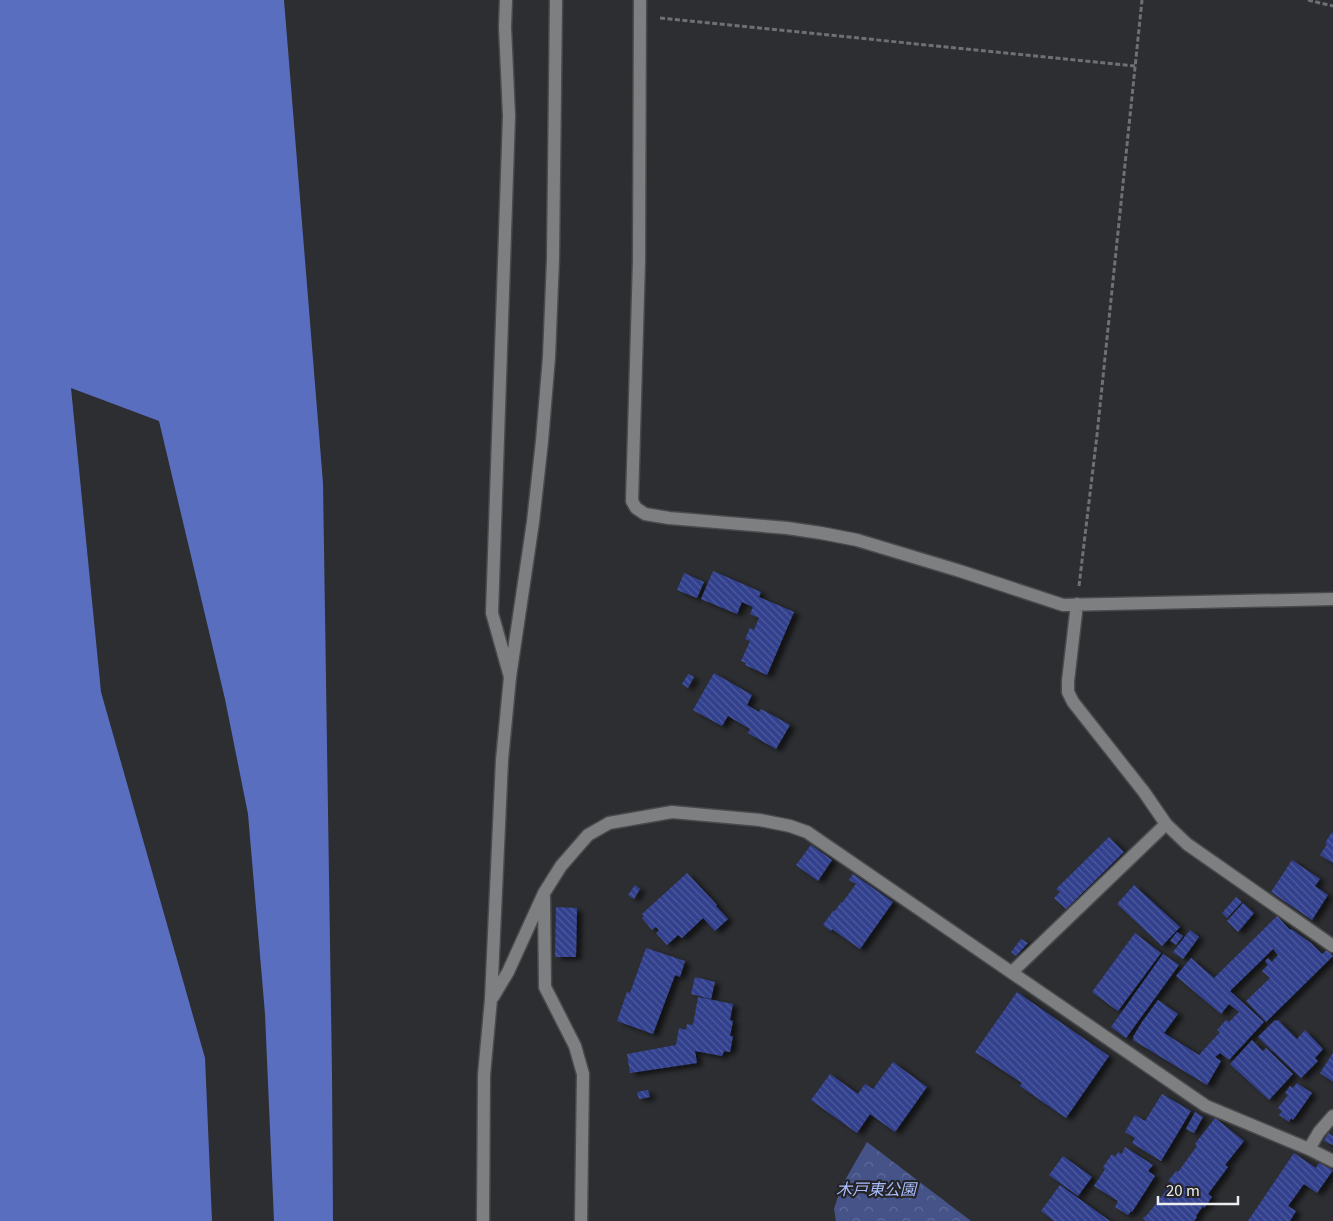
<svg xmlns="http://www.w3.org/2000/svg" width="1333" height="1221" font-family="Georgia,'Noto Sans JP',serif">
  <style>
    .park { fill: url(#park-crowns) }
    .water { fill: #5a6ebf }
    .building { fill: url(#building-back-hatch); filter: url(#shadow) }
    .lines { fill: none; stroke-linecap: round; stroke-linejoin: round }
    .service-casing { stroke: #4a4a4c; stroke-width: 15 }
    .minor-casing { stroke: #4a4a4c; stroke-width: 15 }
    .path { stroke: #707073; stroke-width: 3; stroke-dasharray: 5 2.5; stroke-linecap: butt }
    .service { stroke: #7e7f81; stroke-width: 12 }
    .minor { stroke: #7e7f81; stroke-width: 12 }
    .labels { text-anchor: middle; stroke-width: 4.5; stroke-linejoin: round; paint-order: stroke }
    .park-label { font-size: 16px; font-style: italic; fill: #a9bdfe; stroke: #242427 }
  </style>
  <defs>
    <pattern id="park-crowns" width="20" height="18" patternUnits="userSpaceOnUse" patternTransform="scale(1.25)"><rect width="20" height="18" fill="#455388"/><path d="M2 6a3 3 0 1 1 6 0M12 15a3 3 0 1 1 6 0" fill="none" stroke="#606c99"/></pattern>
    <pattern id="building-back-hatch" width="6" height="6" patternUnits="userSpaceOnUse" patternTransform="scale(1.25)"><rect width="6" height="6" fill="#31408d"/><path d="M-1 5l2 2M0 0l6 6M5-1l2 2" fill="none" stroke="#4f5c9d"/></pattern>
    <filter id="shadow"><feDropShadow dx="5.5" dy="3" stdDeviation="2.5" flood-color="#0009"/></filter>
  </defs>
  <rect width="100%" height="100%" fill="#2d2e31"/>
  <path class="park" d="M867,1142l104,79h-135l-2,-12 7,-22z"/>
  <path class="water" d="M0,0h284l39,483 9,591 1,147h-59l-9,-207 -17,-200 -23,-115 -66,-278 -88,-33 30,304 104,366 7,163h-212z"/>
  <path class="building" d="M713,571l48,21 -2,5 35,15 -27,63 -22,-10 1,-2 -5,-2 9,-20 -5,-2 5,-11 4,2 5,-12 -9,-4 3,-7 -11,-5 -5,12 -36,-15z
    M684,573l20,9 -7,16 -20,-8z
    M714,673l38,22 -5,10 12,7 2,-3 29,16 -14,24 -28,-16 2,-4 -22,-13 -6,10 -29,-16z
    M688,674l6,3 -6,11 -6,-4z
    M1332,832l1,2v29l-13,-8 7,-11 -2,-1z
    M1109,837l15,15 -58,57 -12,-11 6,-6 -4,-3z
    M811,845l21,15 -14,21 -22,-16z
    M1292,860l28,19 -5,7 13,9 -16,25 -41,-28z
    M687,873l30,32 -1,1 12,13 -13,12 -12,-13 -21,20 -4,-3 -11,10 -11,-12 3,-3 -3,-3 -4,3 -10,-12 2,-2 -2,-2z
    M853,874l40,28 -33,47 -28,-20 -1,2 -8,-6 10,-14h2l6,-9 1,1 14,-19 -7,-4z
    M635,885l5,4 -6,10 -6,-4z
    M1134,885l46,42 -18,19 -45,-42z
    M1236,897l6,5 -15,16 -5,-5z
    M1243,903l11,10 -16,19 -11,-11z
    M556,907l21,1 -1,49h-21z
    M1277,916l13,14 1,-1 20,14 11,11 5,-4 6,6 -67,66 -20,-21 24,-23 -8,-7 6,-6 -3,-4 3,-3 4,4 6,-7 -5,-6 -43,42 34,31 -35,38 -9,-7 -5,4 6,4 -14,24 -74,-45 1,-2 -1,-1 9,-15 16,-22 20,14 -14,19 35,22 21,-23 -3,-2 9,-10 3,2 10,-10 -10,-8 -8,10 -45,-38 15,-18 23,20z
    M1190,930l9,7 -16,22 -10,-7z
    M1177,932l6,4 -7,9 -6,-4z
    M1135,933l26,20 -43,58 -26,-19z
    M1021,939l7,4 -12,13 -5,-4z
    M646,948l39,13 -5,16 -5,-2 -22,59 -36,-13 10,-29 3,1z
    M1163,954l16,11 -53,73 -15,-11z
    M695,977l20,5 -4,17 -20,-5z
    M1017,992l92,64 -43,62 -46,-32 2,-3 -47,-31z
    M698,997l35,7 -3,16 3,1 -3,15h3l-3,16 -6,-1 -2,5 -27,-5 2,12 -67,10 -3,-19 49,-9 3,-17 7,2 1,-6 6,1z
    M1275,1020l1,1 2,-1 19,19 8,-9 18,19 -8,9 3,3 -17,17 -43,-41z
    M1252,1040l11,11 3,-3 27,26 -24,26 -39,-36z
    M1333,1053v29l-13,-9z
    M893,1062l34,25 -32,45 -25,-18 -13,19 -46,-33 19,-26 28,20 7,-10 8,5z
    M1297,1083l15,10 -19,27 -2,-2 -2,4 -10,-7 3,-4 -4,-3 10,-13 -3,-2 5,-7 3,2z
    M648,1090l2,7 -11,2 -2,-7z
    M1162,1094l29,17 -30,50 -29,-18 3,-5 -10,-6 10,-17 10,6z
    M1195,1112l8,5 -9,16 -8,-4z
    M1215,1118l29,23 -19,24 3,2 -20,27 4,3 -8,11 -1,-2 -7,10 1,1 -3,4h-48l-3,-3 4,-3 25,-32 -4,-2 8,-10 2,1 19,-26 -2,-2z
    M1328,1133l5,3v9l-9,-4z
    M1125,1147l28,18 -5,6 7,5 -23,36 -1,-1 -3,4 -13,-8 3,-6 -24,-15 11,-17 -2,-2 9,-13 3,3 3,-5 4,2z
    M1294,1153l22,15 3,-5 14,7 -16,23 -13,-9 -16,22 8,5 -6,10h-42z
    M1063,1156l29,21 -14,19 -29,-21z
    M1060,1185l50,36h-56l-13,-10z"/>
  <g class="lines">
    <defs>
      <path id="service" d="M506,0l-1,27 4,89 -17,497 18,64"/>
      <path id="minor" d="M640,0l-1,261 -7,240 4,7 9,6 24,4 118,10 34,5 36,7 103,31 103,34 270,-6
        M1077,604l-9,77v11l5,10 71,90 22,32 21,20 146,102
        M544,897l1,90 30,59 8,28 -2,147
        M1012,972l154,-148
        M493,997l15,-25 36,-79 17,-27 27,-31 21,-12 63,-11 88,8 30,6 17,6 399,274 103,43 24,12
        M1309,1149l10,-17 14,-16
        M483,1221l1,-146 7,-76 11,-239 8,-83 23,-155 9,-81 7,-84 4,-98 3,-259"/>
    </defs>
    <use href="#service" class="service-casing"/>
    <use href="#minor" class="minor-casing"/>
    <path class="path" d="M1308,0l25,6
      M660,18l475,48
      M1079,586l18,-151 45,-435"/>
    <use href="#service" class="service"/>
    <use href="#minor" class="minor"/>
  </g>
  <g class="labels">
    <g class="park-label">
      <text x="876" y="1195">木戸東公園</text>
    </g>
  </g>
  <path d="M1158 1196v8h80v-8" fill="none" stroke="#ededef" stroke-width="2.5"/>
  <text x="1166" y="1196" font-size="15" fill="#ededef" stroke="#242427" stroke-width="4" paint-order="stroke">20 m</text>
</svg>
